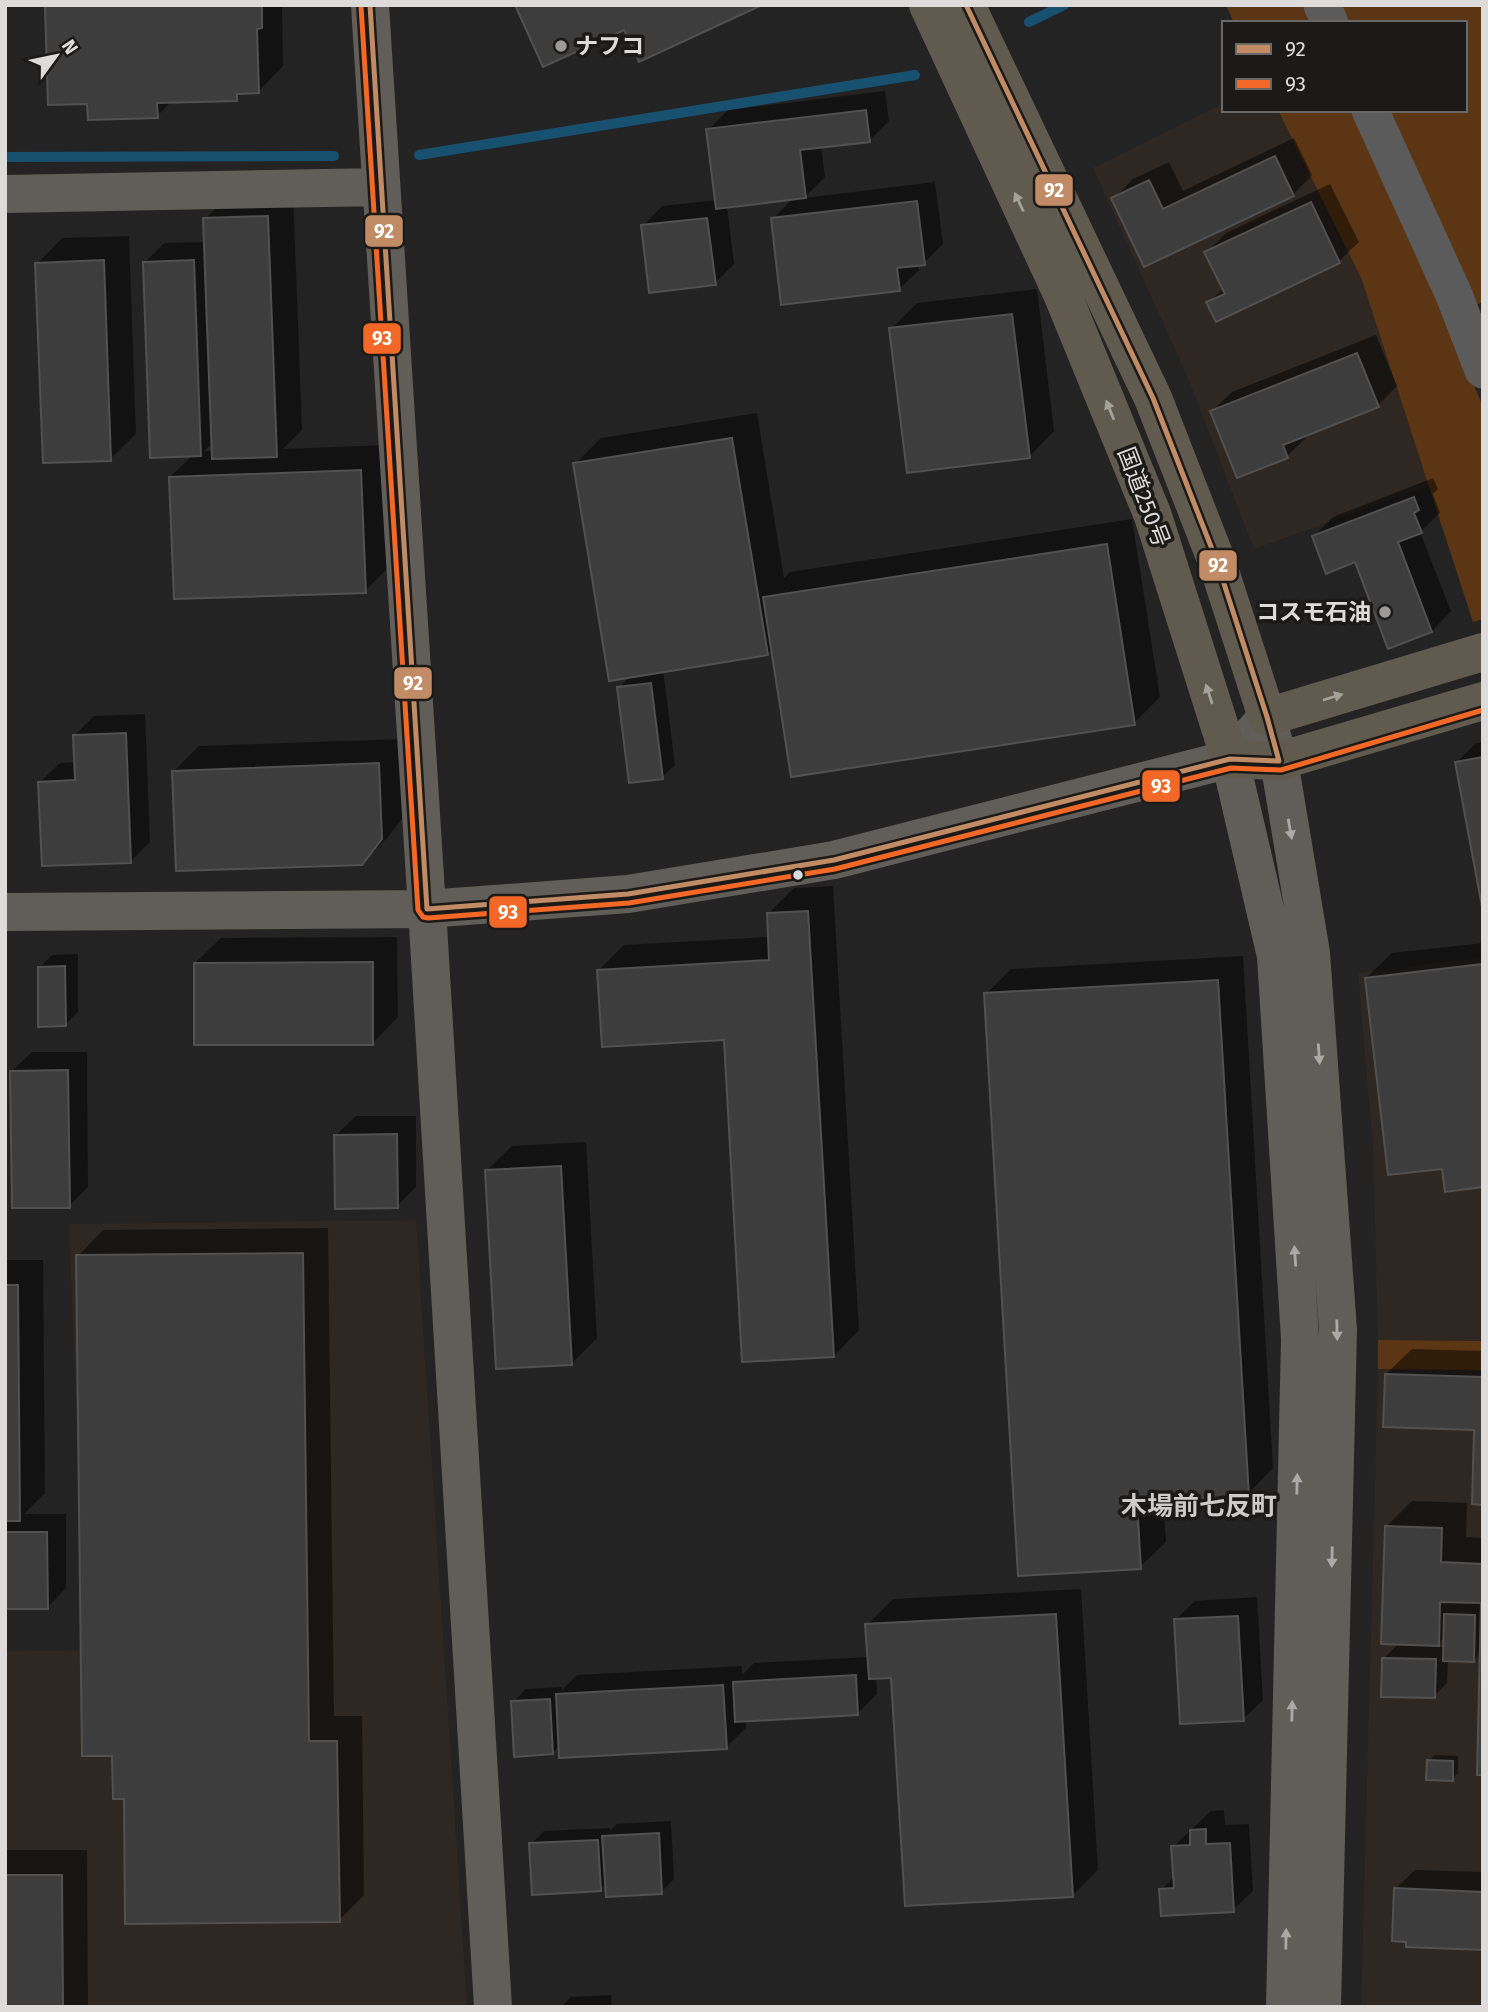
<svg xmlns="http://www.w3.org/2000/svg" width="1488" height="2012" font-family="'Fira Sans','Noto Sans JP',sans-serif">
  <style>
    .built { fill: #2e2722 }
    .green { fill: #5c3614 }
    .shadow { fill: #0007; fill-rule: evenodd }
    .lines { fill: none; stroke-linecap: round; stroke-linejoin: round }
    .stream { stroke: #18506f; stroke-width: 10 }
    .building { fill: #3d3d3d; stroke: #525152; stroke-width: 2 }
    .street { stroke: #5c5b5b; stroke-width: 37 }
    .secondary { stroke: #615e59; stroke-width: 38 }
    .highway { stroke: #615a4e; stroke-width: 38 }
    .bus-1-casing { stroke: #1c1a18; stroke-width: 10 }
    .bus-2-casing { stroke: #1c1a18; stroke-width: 10 }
    .bus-1 { stroke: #c18c65; stroke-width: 5 }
    .bus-2 { stroke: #f36827; stroke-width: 5 }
    .oneway { fill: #a5a29c }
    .oneway2 { fill: #abaaa7 }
    .poi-dot { fill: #9c9b9b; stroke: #1c1a18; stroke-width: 2.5 }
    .bus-dot { fill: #dddcdb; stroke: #1c1a18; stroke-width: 2.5 }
    .labels { text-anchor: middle; stroke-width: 7; stroke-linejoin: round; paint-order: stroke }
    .poi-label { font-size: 23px; font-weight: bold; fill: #dddcdb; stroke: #1c1a18; text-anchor: start }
    .street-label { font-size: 23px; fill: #dddcdb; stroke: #1c1a18 }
    .quarter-label { font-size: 26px; font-weight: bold; fill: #cdcac8; stroke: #1c1a18 }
    .line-badge { stroke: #1c1a18; stroke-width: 2.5 }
    .badge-label { font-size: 19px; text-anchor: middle; font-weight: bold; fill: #fff }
  </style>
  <rect width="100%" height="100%" fill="#242323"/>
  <path class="built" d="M1224,103v7h54l84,170 68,205 -176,64 -66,-171 -95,-210z
    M1483,957v384l-105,-1 -5,-193 -15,-174z
    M416,1220l51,787h-462v-356l81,-1 -17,-426z
    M1378,1369l105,1v637h-122z"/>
  <path class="green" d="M1226,5h77l8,18h-77z
    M1333,5h150v297l-9,4 -90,-196h81v-87h-124z
    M1278,110h74l131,296v213l-10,3 -111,-342z
    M1378,1340l105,1v29l-105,-1z"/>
  <path class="shadow" d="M49,5h234l-1,2 1,59 -25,26h-15l-7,7 -63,1 -16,16 -68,-14 -42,-95z
    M885,91l4,30 -19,19 -49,6 4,31 -21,21 131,-16 8,62 -19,19 -6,1 1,6 -20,19 -126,-70 20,-21 -66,8 7,58 -19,19 -72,-57 19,-20 55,-6 -9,-70 20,-20z
    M1294,138l18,37 -19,20 -148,70 -31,-67 19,-19 36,-17 14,29z
    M1330,184l29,58 -20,19 -122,59 -9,-17 16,-15 -17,-36 19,-19z
    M293,191l9,239 -19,19 103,-4 4,121 -25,25 -195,-114 23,-22 -49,-192 20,-20 42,-1 -1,-23 26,-26zM214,442v9h-10z
    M129,236l7,198 -26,25 -73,-195 25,-26z
    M1037,289l17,142 -25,26 -138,-128 26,-26z
    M1376,335l21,51 -19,19 -72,29 1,3 -20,19 -49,20 -26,-65 20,-19z
    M757,413l27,165 6,-6 342,-53 28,178 -26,26 -361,-75 -6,6 -104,16 12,95 -13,12 -43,-89 12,-13 -56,-211 26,-26z
    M1433,478l5,11 -5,5 7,19 -20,19 31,79 -19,20 -76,-71 -42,-24 19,-19z
    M145,714l5,128 -19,19 -91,-79 20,-19 16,-1 -1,-27 19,-19z
    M404,739l3,73 -19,25 -26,26 -188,-92 25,-25z
    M1483,742v160l-26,-140 19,-19z
    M833,886l26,444 -25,26 -109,-318 -126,-68 25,-25 146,-8 -2,-23 26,-26z
    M397,937l1,80 -25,26 -178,-80 26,-25z
    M1483,943v243l-39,-19 -78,-189 26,-25z
    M78,954v58l-13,13 -25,-58 12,-12z
    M1243,956l30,512 -25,26 -85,5 3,43 -26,25 -154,-573 25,-25z
    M32,1052h55l1,135 -19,19 -57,-135z
    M356,1116h60v71l-19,19 -61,-71z
    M586,1142l11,196 -26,26 -85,-193 26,-25z
    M328,1228l6,488h28l2,179 -25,25 -213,-123 -12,-42 -36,-499 25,-26z
    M5,1260h38l2,233 -21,21h42v74l-19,20h-42z
    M1412,1349l71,2v152l-7,-75 -90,-54z
    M1412,1501l55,2 -1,34 17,1v235l-1,-121 -8,8h-26l-1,23 -13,13 -50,-38 15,-15 -13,-116zM1445,1637v10h-9z
    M1081,1589l17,281 -26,26 -179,-220 -17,1 1,17 -19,19 -113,6 1,9 -20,19 -166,-2 -8,8 -39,-51 13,-13 36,-2v3l15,-15 165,-9v9l12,-12 115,-6 -2,-32 26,-26z
    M1257,1597l6,103 -20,19 -68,-99 20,-19z
    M1435,1755l23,1v17l-6,6 -23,-18z
    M1224,1810l1,15 24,-1 4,67 -20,19 -72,-20 14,-14 -2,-29 38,-36z
    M671,1821l3,58 -13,13 -54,-10 -7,7 -69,-45 13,-13 66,-3v3l7,-7z
    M5,1850h82l1,157h-83z
    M1415,1870l68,2v76l-88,-59z
    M611,1995l1,12h-51l10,-10z"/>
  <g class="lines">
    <path class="stream" d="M1029,22l35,-17
      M419,155l496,-80
      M5,157l329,-1"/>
  </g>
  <path class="building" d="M262,5v23l-5,1 2,64 -22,1v7l-80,2 1,15 -70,2 -1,-16 -39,1 -3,-99z
    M515,5h247l-123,57 -15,-32 -81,37z
    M866,110l4,32 -70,8 6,48 -90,11 -10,-80z
    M1275,156l19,40 -150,71 -33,-69 38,-18 14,29z
    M917,201l8,64 -28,3 3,23 -119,14 -10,-87z
    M1311,202l29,61 -124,59 -10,-20 19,-8 -21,-42z
    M268,216l9,241 -65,2 -9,-241z
    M707,218l9,67 -67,8 -8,-68z
    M104,260l7,201 -68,2 -8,-200z
    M194,260l7,196 -51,2 -7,-196z
    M1012,314l18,144 -123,15 -18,-145z
    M1357,353l22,54 -96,38 5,13 -51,20 -27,-67z
    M732,438l36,217 -159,26 -36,-218z
    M361,470l5,123 -192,6 -5,-122z
    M1414,497l5,13 -5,3 8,20 -24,9 34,90 -44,17 -33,-87 -29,12 -14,-38z
    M1107,544l28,181 -344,52 -28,-180z
    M651,683l12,96 -34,4 -12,-96z
    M126,733l5,130 -89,3 -4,-84 37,-2 -2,-45z
    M1483,757v155l-28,-150z
    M379,763l3,76 -20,26 -186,6 -4,-100z
    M808,911l26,446 -92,5 -18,-322 -122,7 -5,-77 172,-10 -2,-47z
    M373,962v83h-179v-82z
    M1483,964v223l-38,5 -3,-23 -54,6 -23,-197z
    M65,966l1,60 -28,1v-60z
    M1218,980l31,516 -112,6 4,67 -123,7 -34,-583z
    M68,1070l2,138h-58l-2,-137z
    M397,1134l1,74 -63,1 -1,-74z
    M561,1166l11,199 -76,4 -11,-199z
    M303,1253l6,488h28l3,181 -215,2 -1,-125h-11l-1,-43h-30l-6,-501z
    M5,1285h13l2,236h-15z
    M1385,1374l98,3v128l-11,-1 2,-74 -91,-3z
    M1385,1526l57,2 -1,34 42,2v211h-6l4,-172 -41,-1 -1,44 -58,-2z
    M5,1532h42l1,77h-43z
    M1056,1614l17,283 -168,9 -14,-228 -22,1 -4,-55z
    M1444,1614l31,1 -1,47 -31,-1z
    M1238,1616l6,105 -64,3 -6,-105z
    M1382,1658l54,1 -1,39 -54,-1z
    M856,1675l2,40 -123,7 -2,-40z
    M723,1685l4,64 -168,9 -3,-64z
    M550,1699l3,55 -39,3 -3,-56z
    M1427,1760l26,1v20l-27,-1z
    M1206,1829v15l24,-1 4,69 -73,4 -2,-27 15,-1 -3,-42 19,-1v-15z
    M659,1833l3,61 -56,3 -4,-61z
    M598,1840l3,51 -69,4 -3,-52z
    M5,1875h57l1,132h-58z
    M1394,1888l89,4v58l-77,-3v-5l-14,-1z"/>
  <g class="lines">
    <path class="street" d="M1322,5l8,18
      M1370,110l84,185 29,75"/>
    <path class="secondary" d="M370,5l57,904 66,1098
      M5,194l376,-7
      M1270,729l9,32 32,192 27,377 -16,677
      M1230,759l46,197 24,383 -15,668
      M5,912l422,-3 201,-15 206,-34 396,-101 37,-42"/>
    <path class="highway" d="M928,5l135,291 90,220 77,243 49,2 204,-60
      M966,5l187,393 64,164 50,155 216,-65"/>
    <defs>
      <path id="bus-1" d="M370,5l57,904
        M966,5l187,393 64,164 50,155 12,44
        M427,909l201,-15 206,-34 396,-101 49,2"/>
      <path id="bus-2" d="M361,6l57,904 5,7 5,1 201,-15 206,-34 396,-101 50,2 202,-60"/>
    </defs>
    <use href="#bus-1" class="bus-1-casing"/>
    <use href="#bus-2" class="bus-2-casing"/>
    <use href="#bus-1" class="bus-1"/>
    <use href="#bus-2" class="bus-2"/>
  </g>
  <defs><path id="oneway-solid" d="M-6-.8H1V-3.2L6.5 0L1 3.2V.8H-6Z" transform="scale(1.75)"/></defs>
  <g class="oneway">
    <use href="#oneway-solid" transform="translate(1019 202) rotate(-115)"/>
    <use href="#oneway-solid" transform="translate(1110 410) rotate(-112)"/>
    <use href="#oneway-solid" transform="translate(1209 694) rotate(-108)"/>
    <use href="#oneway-solid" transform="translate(1333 697) rotate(-17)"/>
  </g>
  <g class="oneway2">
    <use href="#oneway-solid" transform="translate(1290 829) rotate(80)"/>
    <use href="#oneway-solid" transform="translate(1319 1054) rotate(86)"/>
    <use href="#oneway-solid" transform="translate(1295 1256) rotate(-94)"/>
    <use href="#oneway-solid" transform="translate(1337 1330) rotate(89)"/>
    <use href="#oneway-solid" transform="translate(1297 1484) rotate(-89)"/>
    <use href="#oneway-solid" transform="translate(1332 1557) rotate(91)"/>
    <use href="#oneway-solid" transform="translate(1292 1711) rotate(-89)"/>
    <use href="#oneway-solid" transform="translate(1286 1939) rotate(-89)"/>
  </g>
  <g class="poi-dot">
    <circle cx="561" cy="46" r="7"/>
    <circle cx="1385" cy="612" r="7"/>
  </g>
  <circle class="bus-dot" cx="798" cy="875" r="6"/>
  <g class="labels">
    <g class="poi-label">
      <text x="575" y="54">ナフコ</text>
      <text x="1371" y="620" text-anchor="end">コスモ石油</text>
    </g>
    <g class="street-label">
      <text transform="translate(1144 497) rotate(69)" y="8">国道250号</text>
    </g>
    <g class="quarter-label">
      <text x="1199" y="1515">木場前七反町</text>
    </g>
  </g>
  <g class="line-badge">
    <rect x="1034" y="173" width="40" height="34" rx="7" fill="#c18c65"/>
    <rect x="364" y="214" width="40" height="34" rx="7" fill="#c18c65"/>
    <rect x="362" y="322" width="40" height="33" rx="7" fill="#f36827"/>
    <rect x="1198" y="549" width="40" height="33" rx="7" fill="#c18c65"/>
    <rect x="393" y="666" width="40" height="34" rx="7" fill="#c18c65"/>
    <rect x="1141" y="769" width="40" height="34" rx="7" fill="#f36827"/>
    <rect x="488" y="895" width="40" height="34" rx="7" fill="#f36827"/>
  </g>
  <g class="badge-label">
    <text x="1054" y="197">92</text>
    <text x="384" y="238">92</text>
    <text x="382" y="345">93</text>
    <text x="1218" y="572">92</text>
    <text x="413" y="690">92</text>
    <text x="1161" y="793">93</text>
    <text x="508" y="919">93</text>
  </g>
  <rect width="1488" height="2012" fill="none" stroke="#dddcdb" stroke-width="14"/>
  <rect x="1222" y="21" width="245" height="91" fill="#1c1a18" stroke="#696866" stroke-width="2"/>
  <rect x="1236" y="44" width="35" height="10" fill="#c18c65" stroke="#696866" stroke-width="2"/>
  <text x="1285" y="56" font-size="21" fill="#dddcdb">92</text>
  <rect x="1236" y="79" width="35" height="10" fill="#f36827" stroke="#696866" stroke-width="2"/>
  <text x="1285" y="91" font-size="21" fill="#dddcdb">93</text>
  <g transform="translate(56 56) rotate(57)" stroke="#1c1a18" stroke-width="5" paint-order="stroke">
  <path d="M0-5L12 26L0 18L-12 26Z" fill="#dddcdb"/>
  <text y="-10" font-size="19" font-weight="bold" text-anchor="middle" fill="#dddcdb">N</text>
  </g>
</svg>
